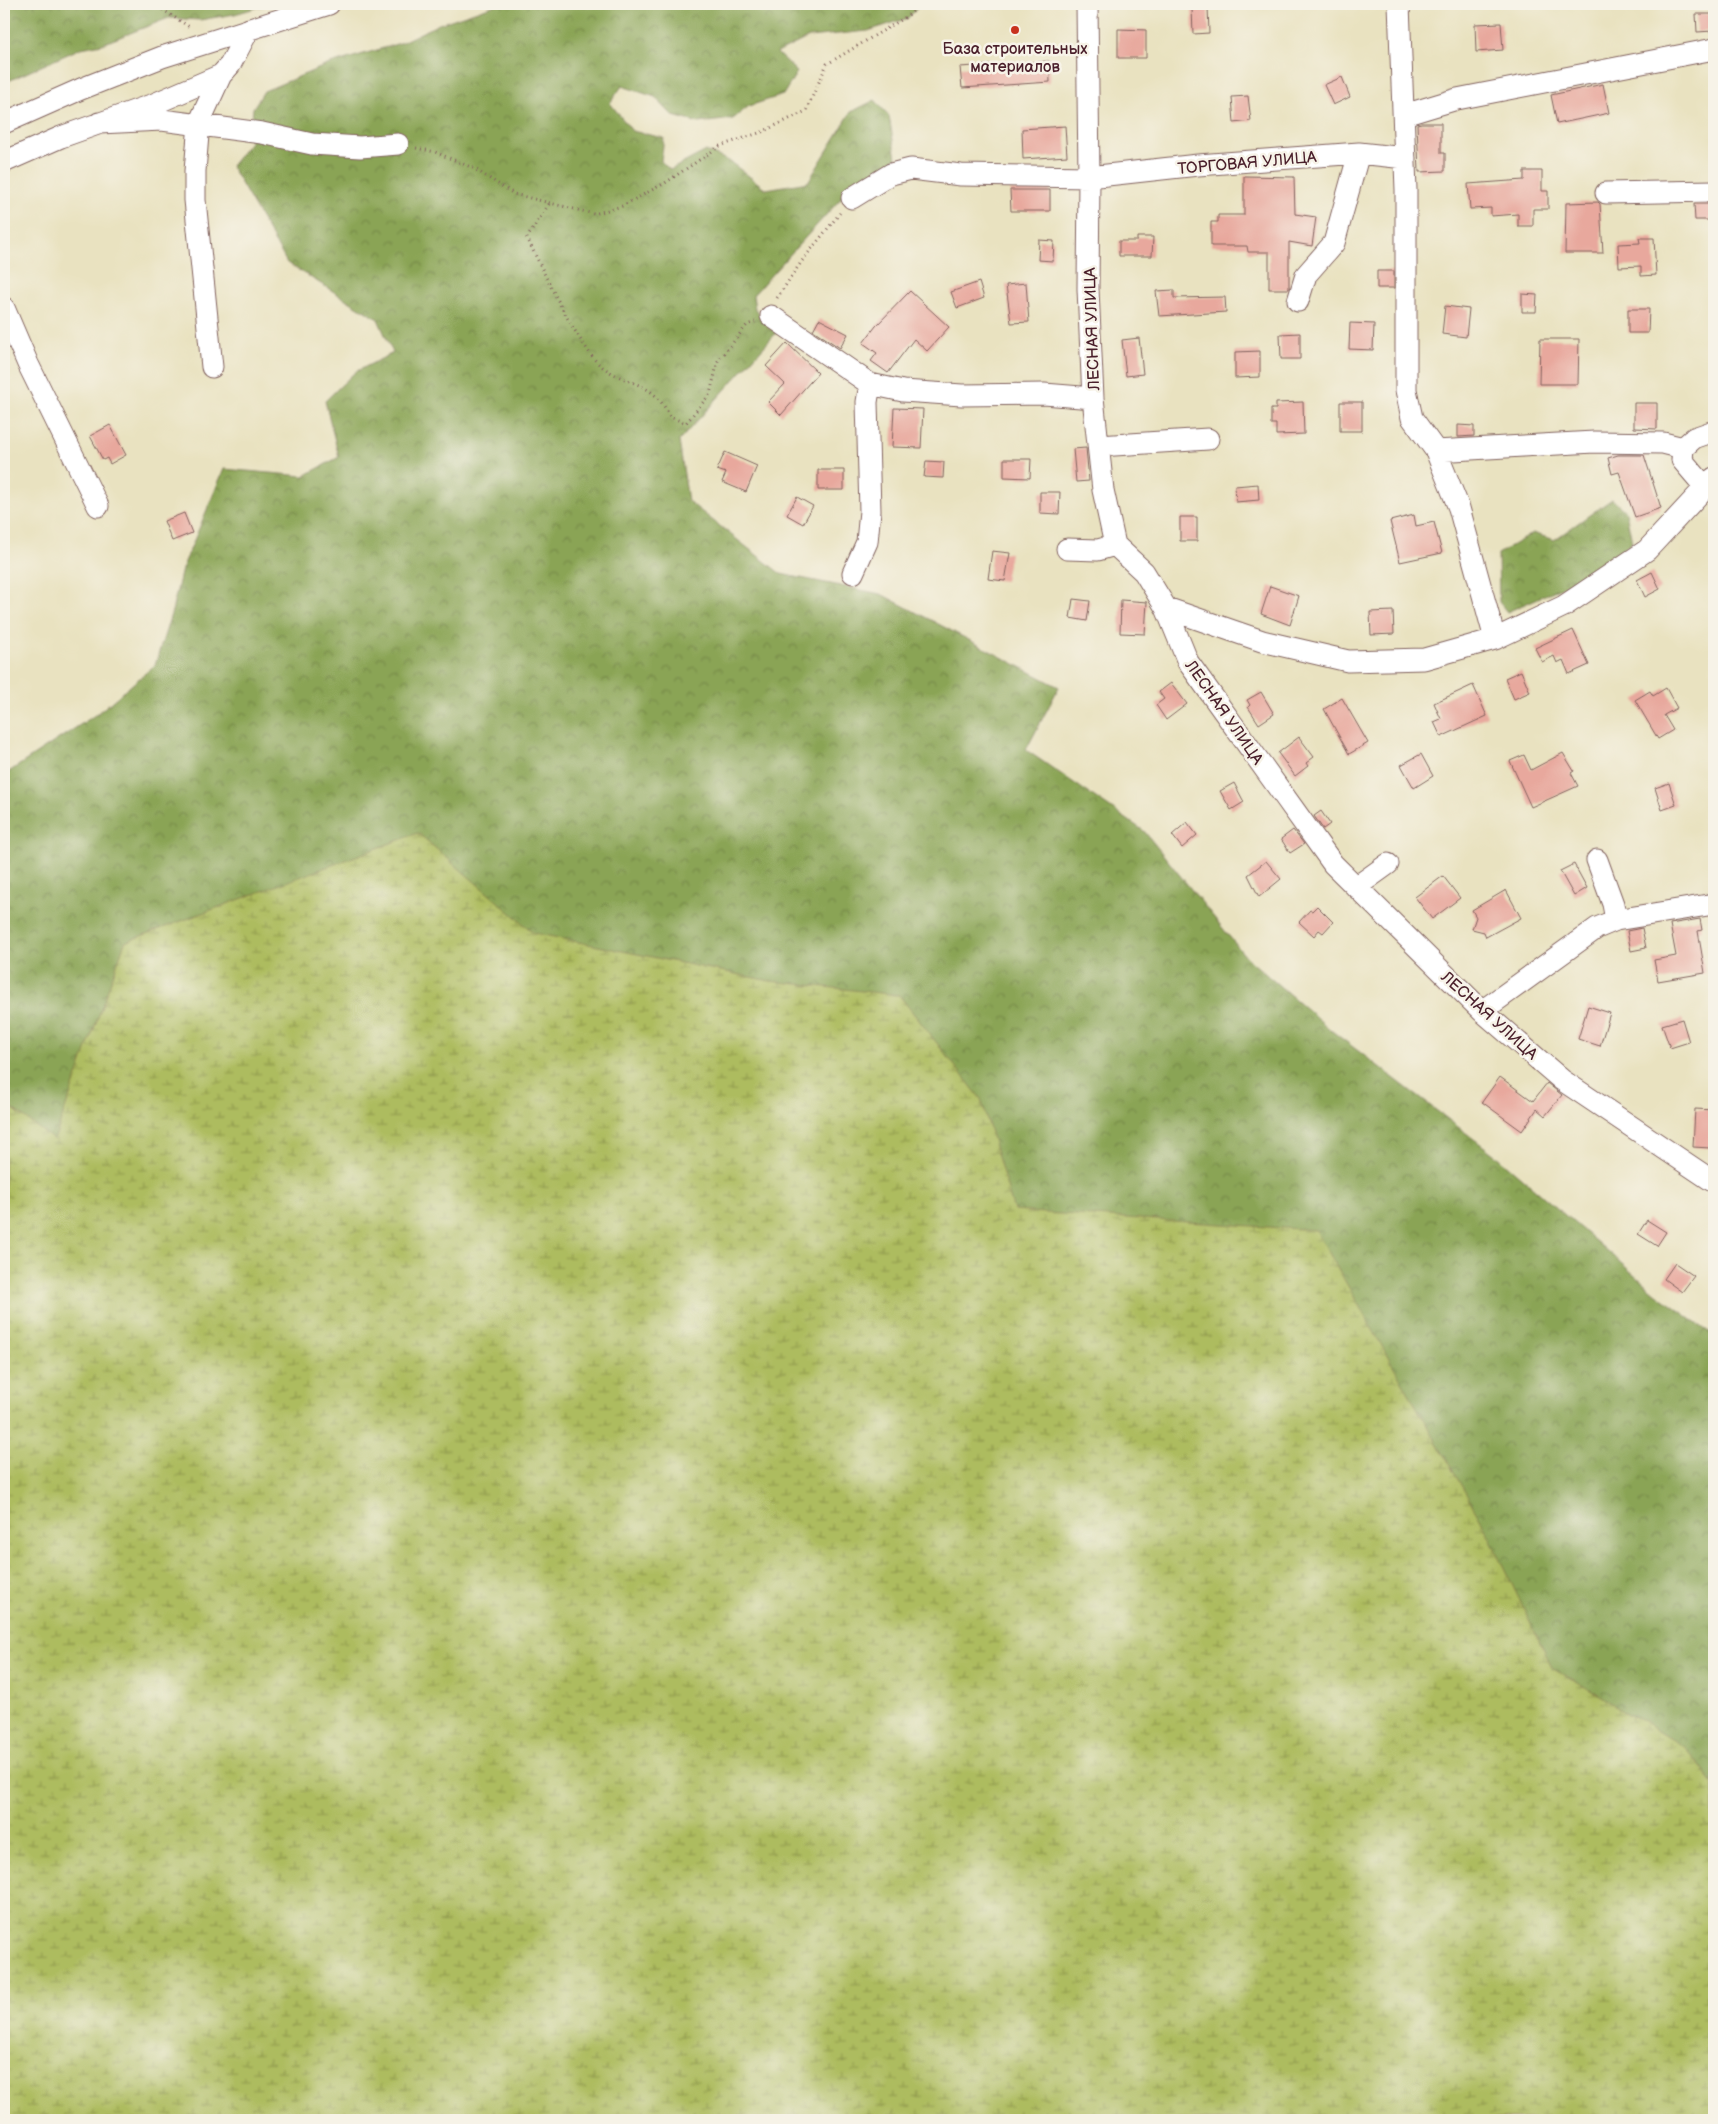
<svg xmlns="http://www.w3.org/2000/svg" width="1718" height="2124" font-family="'Balsamiq Sans',sans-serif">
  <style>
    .forest { fill: url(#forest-crowns); stroke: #6a6240 }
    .wetland { fill: url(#wetland-marsh); stroke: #7c6e44 }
    .building { fill: #e8a89d }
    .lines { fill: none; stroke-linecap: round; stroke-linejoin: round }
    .minor-casing { stroke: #82635f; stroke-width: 23 }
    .path { stroke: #82635f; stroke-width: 3; stroke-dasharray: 1 4; stroke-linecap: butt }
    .minor { stroke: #fff; stroke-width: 21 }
    .poi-dot { fill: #c8321e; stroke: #f7f3e8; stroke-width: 2 }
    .labels { text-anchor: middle; stroke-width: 5; stroke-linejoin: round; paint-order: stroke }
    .poi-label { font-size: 16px; fill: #4a1f2b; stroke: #f7f3e8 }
    .street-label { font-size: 16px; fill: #4a1f2b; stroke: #f7f3e8 }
  </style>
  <defs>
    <pattern id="forest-crowns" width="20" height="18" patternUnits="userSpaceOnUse" patternTransform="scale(1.25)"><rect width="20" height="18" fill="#8aa455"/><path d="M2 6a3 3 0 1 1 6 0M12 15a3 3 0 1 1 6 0" fill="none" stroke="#738547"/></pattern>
    <pattern id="wetland-marsh" width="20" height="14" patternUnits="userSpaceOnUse" patternTransform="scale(1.25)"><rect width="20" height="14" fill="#adbc5e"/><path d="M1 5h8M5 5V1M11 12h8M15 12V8" fill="none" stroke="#8f984e"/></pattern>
  </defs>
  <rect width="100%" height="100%" fill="#f7f3e8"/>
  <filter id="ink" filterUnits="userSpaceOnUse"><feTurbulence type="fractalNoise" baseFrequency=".02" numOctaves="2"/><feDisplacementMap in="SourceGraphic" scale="10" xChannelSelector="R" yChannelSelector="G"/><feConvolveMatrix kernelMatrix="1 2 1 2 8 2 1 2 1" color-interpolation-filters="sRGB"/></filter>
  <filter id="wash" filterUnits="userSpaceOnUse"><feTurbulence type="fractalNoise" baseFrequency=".0096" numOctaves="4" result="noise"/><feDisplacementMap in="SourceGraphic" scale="20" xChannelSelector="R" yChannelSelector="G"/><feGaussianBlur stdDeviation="1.12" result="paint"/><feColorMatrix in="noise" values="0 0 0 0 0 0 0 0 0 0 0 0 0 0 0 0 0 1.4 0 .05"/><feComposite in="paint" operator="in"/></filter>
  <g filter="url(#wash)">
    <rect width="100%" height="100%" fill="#e9e2c0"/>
    <path class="forest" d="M4,4h265l-34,10 -35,6 -31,-2 -67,26 -21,4 -77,35z
      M498,4h423l-13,14 -40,13 -59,6 -32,16 20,19 -14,23 -34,11 -16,13 -34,4 -26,-7 -18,-19 -33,-11 -12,17 22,28 32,7 -3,23 9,9 36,-19 23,10 37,28 42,-7 43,-70 24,-12 14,16 7,42 -49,34 -94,103 2,14 23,22 -99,110 9,60 93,73 100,20 178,93 -33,63 118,81 102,126 86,74 163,124 162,139 57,42v529l-1710,-717v-373l94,-62 57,-48 17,-54 10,-42 42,-100 80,7 35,-19 -14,-56 30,-29 38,-19 -15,-34 -91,-56 -56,-97 19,-24 3,-34 11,-17 63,-26 73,-22 39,-19z
      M1612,499l14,13 6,30 -34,29 -91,41 -8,-10 -1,-48 35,-21 21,7z"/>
    <path class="wetland" d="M418,833l116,100 236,48 129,14 82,104 33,112 302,19 165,290 71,147 134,81 28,36v336h-1710v-1018l50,38 71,-198z"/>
    <g id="blocks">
      <path class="building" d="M1208,7l1,26 -16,1 -1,-26z
        M1696,14h16l1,17 -16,1z
        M1501,23l2,27 -27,2 -1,-28z
        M1118,29l28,1v28h-28z
        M1049,61l1,21 -88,6 -2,-21z
        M1342,77l8,20 -17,8 -9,-20z
        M1603,84l6,29 -52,11 -6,-29z
        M1248,96l3,25 -17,2 -2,-26z
        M1421,123h20v30h4v18l-26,1 -2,-48z
        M1065,126l2,30 -44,3 -1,-30z
        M1524,171h18v20h6v18h-15v17h-15v-12l-27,2v-8l-21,1 -2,-25 56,-4z
        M1244,176l50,1 1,37 21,3 -4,29 -23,-4v47h-20v-37h-21l-1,-6h-36v-24h7v-7h26z
        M1010,190h40v21h-39z
        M1598,202l2,2 3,49h-38l1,-50z
        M1694,204h20v16h-19z
        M1137,237h16l-1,19h-33v-15h18z
        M1639,238h15l2,37 -15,1v-10l-22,1 -1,-23 22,-1z
        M1039,240l15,1 -1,20 -15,-1z
        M1377,271h17v17h-17z
        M979,282l5,16 -27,10 -6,-16z
        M1026,283l3,39 -18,1 -5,-38z
        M1174,290v8l51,-1 1,15 -67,4 -3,-25z
        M910,291l39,36 -22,24 -13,-12 -26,34 -17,-12 6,-8 -14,-10 13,-17z
        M1522,294l15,1 -1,17h-14z
        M1445,306l24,3 -3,28 -24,-3z
        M1628,309h21l-1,24h-20z
        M819,319l29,15 -8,14 -27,-18z
        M1350,323l24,1 -1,26 -24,-1z
        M1300,333v26h-19l-1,-25z
        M1139,338l4,36 -17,2 -4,-36z
        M1540,339h39l-1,45h-39z
        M787,343l31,30 -37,42 -13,-13 17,-18 -19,-18z
        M1260,351v26l-25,1v-26z
        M1303,402l1,32 -28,1v-11h-5v-15h5v-6z
        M1340,402h22v29h-22z
        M1634,403h23v26l-23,-1z
        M894,408l29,1 -2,39 -29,-1z
        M110,425l16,30 -16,9 -3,-6 -4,2 -13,-24z
        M1458,425l16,1v10l-16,1z
        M1086,448l3,33 -13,1 -3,-33z
        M725,452l32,14 -11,26 -24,-10 4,-9 -9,-3z
        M1618,455h26l17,53 -26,9 -16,-45 -7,2 -4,-16z
        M1004,459h27l-1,19 -26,-1z
        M926,461l18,1 -1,16 -19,-1z
        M818,470h26v20h-26z
        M1258,484l1,16 -23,2 -1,-16z
        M1040,492h20l-1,22 -19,-1z
        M797,497l16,9 -10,18 -16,-9z
        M184,513l8,20 -20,8 -8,-20z
        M1414,515l2,11 18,-4 8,31 -42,9 -10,-41z
        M1180,517h17v24h-17z
        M992,551l18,2 -5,28 -17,-2z
        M1652,572l8,17 -15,8 -8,-17z
        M1270,586l29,10 -9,29 -29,-11z
        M1073,599l17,2 -3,20 -17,-3z
        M1121,600l26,2 -2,32 -25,-1z
        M1393,611l1,23 -23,1 -1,-23z
        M1573,630l16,35 -20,9 -6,-14 -6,3 -3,-7 -12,6 -7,-14z
        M1521,671l9,21 -16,7 -9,-21z
        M1171,683l16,21 -21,16 -10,-15 8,-6 -5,-7z
        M1473,685l14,31 -46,21 -7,-15 7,-3 -7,-16z
        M1666,688l11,20 -13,7 9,15 -15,9 -23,-39 15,-9 3,5z
        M1261,692l13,22 -15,10 -11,-17 2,-2 -3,-5z
        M1342,698l26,45 -19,11 -25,-45z
        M1299,737l15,20 -8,6 2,3 -13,10 -17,-23z
        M1563,753l11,18 -3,2 7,13 -47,21 -21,-46 14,-6 7,15z
        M1421,754l12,22 -19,12 -13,-23z
        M1234,783l10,19 -13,8 -11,-19z
        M1669,783l7,22 -14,5 -7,-22z
        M1321,811l9,13 -7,5 -9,-13z
        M1187,822l10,13 -15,13 -10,-13z
        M1293,830l11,14 -14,9 -9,-14z
        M1266,861l15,18 -22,18 -11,-22z
        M1574,864l13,24 -13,8 -14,-25z
        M1443,876l17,22 -28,21 -17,-22z
        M1506,890l15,28 -35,19 -2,-5 -12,-3 4,-12 -4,-7z
        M1317,906l16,16 -10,11 -4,-3 -5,6 -15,-14 11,-12 2,1z
        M1700,919l2,11 -4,1 7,42 -47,8 -4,-21 22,-4 -6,-32z
        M1642,928l4,20 -15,3 -4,-20z
        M1588,1006l22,7 -10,33 -22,-7z
        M1682,1019l7,23 -19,6 -8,-23z
        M1500,1077l33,24 14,-18 15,12 -17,21 -8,-7 -15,22 -40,-29z
        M1695,1109l19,1v27l-4,1v10l-17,-1z
        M1647,1220l19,12 -9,14 -19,-12z
        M1675,1263l19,13 -12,16 -18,-13z"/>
    </g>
  </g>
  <g filter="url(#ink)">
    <use href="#blocks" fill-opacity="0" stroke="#82635f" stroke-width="1"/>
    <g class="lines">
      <defs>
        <path id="minor" d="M1087,4l2,173 -1,112 5,109 10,92 12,55 29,27 22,36 22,54 145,202 149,147 80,69 152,102
          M1399,4l7,186v200l6,28 24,33 23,57 36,131
          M1404,115l53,-16 257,-50
          M4,123l77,-34 81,-32 167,-53
          M99,123l63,-3 100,13 50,11 48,3 38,-3
          M4,162l57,-25 93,-33 67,-29
          M1606,193l108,-2
          M852,198l39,-24 20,-5 50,6 128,2 109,-12 161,-12 46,5
          M1298,301l8,-26 28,-32 25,-90
          M4,308l24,56 70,142
          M771,316l99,68 33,7 59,4 82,-1 49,4
          M212,367l-17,-167v-29l4,-48 22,-48 9,-10 19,-36
          M1099,446l109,-7
          M1436,451l158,-9 69,1 20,5
          M1705,487l-23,-27 1,-12 11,-10 20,-7
          M1067,549l31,1 17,-5
          M853,573l14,-31 3,-31 -3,-109 3,-18
          M1166,608l96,33 86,20 76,-2 71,-20 69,-33 83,-56 67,-72
          M1597,860l16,44 3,16
          M1356,887l32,-23
          M1482,1011l115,-83 19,-8 98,-16"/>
      </defs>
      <use href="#minor" class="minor-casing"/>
      <path class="path" d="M154,4l37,24
        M416,148l19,4 38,16 41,26 80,20 28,-8 43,-23 55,-37 42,-14 44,-21 21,-47 79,-47 15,-13
        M549,204l-22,34c18,36 35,75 58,108 4,6 9,14 14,18 27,23 53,14 71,53l16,6 24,-29 8,-33 29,-36 8,-3
        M777,298l25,-37 38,-48"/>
      <use href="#minor" class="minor"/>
    </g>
  </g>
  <circle class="poi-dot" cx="1015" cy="30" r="5"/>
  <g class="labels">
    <g class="poi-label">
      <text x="1015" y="54">База строительных<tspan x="1015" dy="18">материалов</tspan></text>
    </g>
    <g class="street-label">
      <text transform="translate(1247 162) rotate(-5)" y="6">ТОРГОВАЯ УЛИЦА</text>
      <text transform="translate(1091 329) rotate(-92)" y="6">ЛЕСНАЯ УЛИЦА</text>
      <text transform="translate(1225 712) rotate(55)" y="6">ЛЕСНАЯ УЛИЦА</text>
      <text transform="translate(1490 1015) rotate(42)" y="6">ЛЕСНАЯ УЛИЦА</text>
    </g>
  </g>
  <rect width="1718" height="2124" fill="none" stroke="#f7f3e8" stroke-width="20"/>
</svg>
